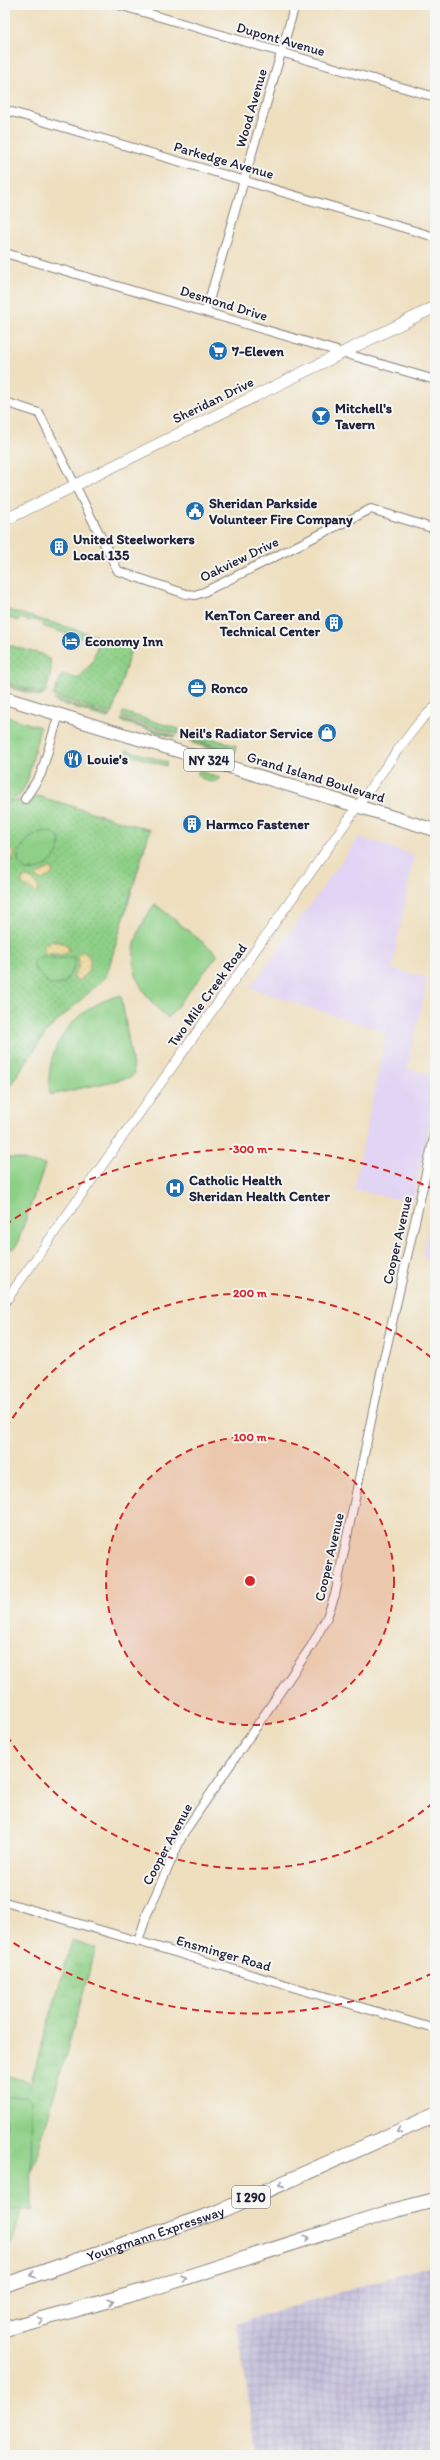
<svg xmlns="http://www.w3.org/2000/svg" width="440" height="2460" font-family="Itim,sans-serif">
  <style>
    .built { fill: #e1d4f4 }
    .industrial { fill: url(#industrial-grid) }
    .grass { fill: url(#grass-dots); stroke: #587961 }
    .sand { fill: url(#sand-dots); stroke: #887e6c }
    .park { fill: url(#park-tufts); stroke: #587961 }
    .pitch { fill: #8ed087; stroke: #587961 }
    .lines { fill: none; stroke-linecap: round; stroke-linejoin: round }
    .minor-casing { stroke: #88807d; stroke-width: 10 }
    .tertiary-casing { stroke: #88807d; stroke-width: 10 }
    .secondary-casing { stroke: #88807d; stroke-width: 12 }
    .primary-casing { stroke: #88807d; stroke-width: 14 }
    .motorway-casing { stroke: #88807d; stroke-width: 16 }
    .minor { stroke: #fff; stroke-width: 8 }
    .tertiary { stroke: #fff; stroke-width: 9 }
    .secondary { stroke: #fff; stroke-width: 11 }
    .primary { stroke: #fff; stroke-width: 12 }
    .motorway { stroke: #fff; stroke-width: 14 }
    .oneway { stroke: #9c9ca7 }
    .ring { fill: none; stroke: #d62828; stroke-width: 2; stroke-dasharray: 7 5 }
    .labels { text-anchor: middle; stroke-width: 4; stroke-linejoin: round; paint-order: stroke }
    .shield { fill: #f6f6f2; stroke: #626272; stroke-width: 1 }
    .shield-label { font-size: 13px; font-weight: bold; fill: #22223b }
    .street-label { font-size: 14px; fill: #22223b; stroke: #f6f6f2 }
    .poi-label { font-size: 14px; font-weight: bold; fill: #22223b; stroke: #f6f6f2; text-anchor: start }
    .centre { fill: #d62828; stroke: #f6f6f2; stroke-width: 2 }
    .ring-label { font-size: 12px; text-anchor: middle; font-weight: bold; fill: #d62828; stroke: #f6f6f2; stroke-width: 4; stroke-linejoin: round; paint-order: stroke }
  </style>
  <defs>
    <pattern id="industrial-grid" width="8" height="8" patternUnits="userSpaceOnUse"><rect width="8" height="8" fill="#c5c0db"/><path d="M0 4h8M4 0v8" fill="none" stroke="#a9a5bd"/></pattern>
    <pattern id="grass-dots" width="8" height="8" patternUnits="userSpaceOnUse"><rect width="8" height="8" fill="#8ed087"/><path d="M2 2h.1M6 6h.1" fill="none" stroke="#7ab275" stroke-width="1.8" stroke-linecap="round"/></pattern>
    <pattern id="sand-dots" width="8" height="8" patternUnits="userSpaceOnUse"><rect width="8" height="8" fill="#eeda9e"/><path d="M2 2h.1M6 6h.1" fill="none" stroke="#ccbb89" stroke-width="1.8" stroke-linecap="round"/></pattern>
    <pattern id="park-tufts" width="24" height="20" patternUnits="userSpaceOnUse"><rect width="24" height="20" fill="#8ed087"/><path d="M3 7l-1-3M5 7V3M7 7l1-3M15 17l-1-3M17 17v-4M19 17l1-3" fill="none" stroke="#7ab275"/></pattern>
  </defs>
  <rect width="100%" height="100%" fill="#f6f6f2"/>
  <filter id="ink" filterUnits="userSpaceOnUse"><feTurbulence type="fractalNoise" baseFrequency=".025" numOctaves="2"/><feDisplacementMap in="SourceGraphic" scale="8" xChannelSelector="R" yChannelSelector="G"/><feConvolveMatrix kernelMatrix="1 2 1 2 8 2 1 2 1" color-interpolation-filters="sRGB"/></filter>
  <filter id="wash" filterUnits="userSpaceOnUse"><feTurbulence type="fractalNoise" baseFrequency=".012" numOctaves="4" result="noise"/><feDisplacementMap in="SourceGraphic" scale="16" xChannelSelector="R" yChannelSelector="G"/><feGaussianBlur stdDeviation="0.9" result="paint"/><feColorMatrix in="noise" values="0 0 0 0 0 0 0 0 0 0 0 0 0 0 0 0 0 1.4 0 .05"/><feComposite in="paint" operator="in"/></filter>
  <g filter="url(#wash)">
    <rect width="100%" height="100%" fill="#eedfbf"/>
    <path class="built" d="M359,837l55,18 -22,114 36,9 -21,91 28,7v24l-23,103 -58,-14 32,-156 -136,-45z
      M434,1207h1v52l-13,-3z"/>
    <path class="industrial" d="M435,2264v191h-178l-20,-132z"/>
    <path class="grass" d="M5,609l127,37 -20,68 -59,-18 9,-22 16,5 14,-16 6,-20 -56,-17 1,-3 -12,-4 -1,2 -11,-3 -1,3 -13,-5z
      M5,644l36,10 9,6 1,12 -6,22 -40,-12z
      M5,684l38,11 -2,2 -36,-11z
      M54,699l57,17 -4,2 -51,-16z
      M123,712l56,17 -1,5 -56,-17z
      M121,719l55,17 -3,1 -50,-15z
      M191,732l45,14 -1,6 -46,-14z
      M190,740l43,13 -4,1 -37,-11z
      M127,750l40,12 -1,4 -40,-12z
      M199,771l21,7 -1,2c-9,4 -16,1 -22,-7z
      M38,796l112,34 -44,147 -58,53 -43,63v-290z"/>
    <path class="sand" d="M5,849h5l5,4 -3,7 -7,4z
      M51,867l2,5 -2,4 -10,4 -4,-1 -2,-3z
      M26,877c7,1 12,7 13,13l-3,3 -14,-9v-4z
      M53,940l15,5v7l-6,3 -18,-2v-8z
      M82,951l7,5c4,9 -3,22 -11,25l-5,-4 6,-11 -1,-12z"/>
    <path class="park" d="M5,716l35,11 -13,55 -6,12 -16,11z
      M72,1941l24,7 -84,295 -7,2v-170l26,7z"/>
    <path class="pitch" d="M42,832c35,-3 13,43 -16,38l-8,-8c-1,-15 11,-25 24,-30z
      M155,904l61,49 1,3 -49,62c-42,-36 -45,-70 -13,-114z
      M43,956l14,3 17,-2v10l-10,17 -13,1 -16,-15 -2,-9z
      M121,995l13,78 -2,4 -82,18c-7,-49 24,-88 71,-100z
      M5,1158h9l31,7 -29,82 -4,2 -7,-3z
      M26,2096l5,6 1,108 -27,-1v-112z"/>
  </g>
  <g filter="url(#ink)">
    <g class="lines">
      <defs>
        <path id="minor" d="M119,5l316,92
          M5,110l430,127
          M5,253l430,127
          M206,311l89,-306
          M5,402l34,11 79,158 68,23 9,1 9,-3 167,-83 64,20
          M25,799l16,-25 18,-60
          M5,1902l430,127
          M138,1942l9,-28 36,-80 129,-189 15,-28 8,-22 48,-232 52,-230"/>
        <path id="tertiary" d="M5,1302l392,-551 24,-31 14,-13"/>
        <path id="secondary" d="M5,520l430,-213"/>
        <path id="primary" d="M5,698l430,132"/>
        <g id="motorway">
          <path id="s1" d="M5,2285l216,-74 214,-96"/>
          <path d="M5,2329l142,-39 249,-80 39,-10"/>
        </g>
      </defs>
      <use href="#minor" class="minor-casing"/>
      <use href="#tertiary" class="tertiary-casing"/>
      <use href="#secondary" class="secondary-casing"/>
      <use href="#primary" class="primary-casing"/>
      <use href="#motorway" class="motorway-casing"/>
      <use href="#minor" class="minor"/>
      <use href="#tertiary" class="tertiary"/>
      <use href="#secondary" class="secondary"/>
      <use href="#primary" class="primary"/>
      <use href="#motorway" class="motorway"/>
    </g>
    <defs><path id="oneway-chevron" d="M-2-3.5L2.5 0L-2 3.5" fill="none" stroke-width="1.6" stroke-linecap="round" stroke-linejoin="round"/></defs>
    <g class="oneway">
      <use href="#oneway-chevron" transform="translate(399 2131) rotate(156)"/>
      <use href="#oneway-chevron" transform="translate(281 2184) rotate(156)"/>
      <use href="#oneway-chevron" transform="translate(307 2238) rotate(-18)"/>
      <use href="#oneway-chevron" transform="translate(33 2275) rotate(161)"/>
      <use href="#oneway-chevron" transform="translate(184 2278) rotate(-18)"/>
      <use href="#oneway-chevron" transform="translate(111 2301) rotate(-16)"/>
      <use href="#oneway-chevron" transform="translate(40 2320) rotate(-15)"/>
    </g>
  </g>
  <circle cx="250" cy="1581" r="144" fill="#d62828" fill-opacity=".12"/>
  <g class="ring">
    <circle cx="250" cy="1581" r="144"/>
    <path d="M433 1803A288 288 0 0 1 6 1734M6 1428A288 288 0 0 1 433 1359"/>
    <path d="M433 1973A432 432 0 0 1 5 1937M5 1225A432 432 0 0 1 433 1189"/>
  </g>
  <defs>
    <symbol id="supermarket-disc" viewBox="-11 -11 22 22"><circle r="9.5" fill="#1f6fb2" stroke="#f6f6f2"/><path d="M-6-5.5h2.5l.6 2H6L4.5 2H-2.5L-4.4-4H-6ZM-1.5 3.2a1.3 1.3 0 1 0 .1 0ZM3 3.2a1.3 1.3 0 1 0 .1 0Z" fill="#fff"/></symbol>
    <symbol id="bar-disc" viewBox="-11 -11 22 22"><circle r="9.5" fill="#1f6fb2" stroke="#f6f6f2"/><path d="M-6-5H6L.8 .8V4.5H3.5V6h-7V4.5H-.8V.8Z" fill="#fff"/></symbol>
    <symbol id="civic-disc" viewBox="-11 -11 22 22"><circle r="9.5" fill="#1f6fb2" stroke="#f6f6f2"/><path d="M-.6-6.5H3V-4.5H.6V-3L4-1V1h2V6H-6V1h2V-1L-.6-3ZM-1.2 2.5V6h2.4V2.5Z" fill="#fff"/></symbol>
    <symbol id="building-disc" viewBox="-11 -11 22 22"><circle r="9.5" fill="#1f6fb2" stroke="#f6f6f2"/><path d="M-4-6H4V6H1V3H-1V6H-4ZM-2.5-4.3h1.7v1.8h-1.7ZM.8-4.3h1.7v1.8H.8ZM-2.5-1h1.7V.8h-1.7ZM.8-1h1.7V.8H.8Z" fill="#fff"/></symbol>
    <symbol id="hotel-disc" viewBox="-11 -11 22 22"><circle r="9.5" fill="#1f6fb2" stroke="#f6f6f2"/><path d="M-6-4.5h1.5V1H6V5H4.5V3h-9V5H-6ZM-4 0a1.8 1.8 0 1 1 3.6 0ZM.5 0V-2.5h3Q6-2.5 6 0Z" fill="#fff"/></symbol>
    <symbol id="office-disc" viewBox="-11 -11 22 22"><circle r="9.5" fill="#1f6fb2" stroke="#f6f6f2"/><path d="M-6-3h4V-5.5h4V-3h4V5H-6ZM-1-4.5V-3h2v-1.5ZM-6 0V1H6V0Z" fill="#fff"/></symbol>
    <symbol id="shop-disc" viewBox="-11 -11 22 22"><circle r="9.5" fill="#1f6fb2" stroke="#f6f6f2"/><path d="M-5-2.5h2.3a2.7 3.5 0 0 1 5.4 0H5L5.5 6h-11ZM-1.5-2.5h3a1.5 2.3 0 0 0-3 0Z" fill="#fff"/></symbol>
    <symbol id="restaurant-disc" viewBox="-11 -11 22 22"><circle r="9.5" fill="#1f6fb2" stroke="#f6f6f2"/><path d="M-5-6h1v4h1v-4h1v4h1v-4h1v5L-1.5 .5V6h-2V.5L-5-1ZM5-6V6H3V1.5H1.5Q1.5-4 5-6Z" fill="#fff"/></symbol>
    <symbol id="hospital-disc" viewBox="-11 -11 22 22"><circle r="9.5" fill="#1f6fb2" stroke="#f6f6f2"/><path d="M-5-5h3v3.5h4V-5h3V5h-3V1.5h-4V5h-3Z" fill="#fff"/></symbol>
  </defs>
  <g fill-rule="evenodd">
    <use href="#supermarket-disc" x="207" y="340" width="22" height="22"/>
    <use href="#bar-disc" x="310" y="405" width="22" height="22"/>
    <use href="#civic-disc" x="184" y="500" width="22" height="22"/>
    <use href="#building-disc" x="48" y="536" width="22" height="22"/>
    <use href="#building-disc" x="323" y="612" width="22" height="22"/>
    <use href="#hotel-disc" x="60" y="630" width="22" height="22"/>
    <use href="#office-disc" x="186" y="677" width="22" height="22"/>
    <use href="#shop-disc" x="316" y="722" width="22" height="22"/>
    <use href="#restaurant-disc" x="62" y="748" width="22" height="22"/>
    <use href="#building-disc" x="181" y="813" width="22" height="22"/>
    <use href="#hospital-disc" x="164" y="1177" width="22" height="22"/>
  </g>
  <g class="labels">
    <g class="shield">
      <rect x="184" y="749" width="50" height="22" rx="3"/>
      <rect x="232" y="2186" width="38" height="22" rx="3"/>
    </g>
    <g class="shield-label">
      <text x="209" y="765">NY 324</text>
      <text x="251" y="2202">I 290</text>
    </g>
    <g class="street-label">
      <text transform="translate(281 39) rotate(16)" y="5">Dupont Avenue</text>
      <text transform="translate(251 108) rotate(-74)" y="5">Wood Avenue</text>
      <text transform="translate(224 160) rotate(16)" y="5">Parkedge Avenue</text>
      <text transform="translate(224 303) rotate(17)" y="5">Desmond Drive</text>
      <text transform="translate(213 400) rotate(-26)" y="5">Sheridan Drive</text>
      <text transform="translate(239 559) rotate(-26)" y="5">Oakview Drive</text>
      <text transform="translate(316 777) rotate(17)" y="5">Grand Island Boulevard</text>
      <text transform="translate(207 995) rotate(-54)" y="5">Two Mile Creek Road</text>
      <text transform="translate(397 1240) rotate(-77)" y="5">Cooper Avenue</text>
      <text transform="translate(329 1557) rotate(-77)" y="5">Cooper Avenue</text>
      <text transform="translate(167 1844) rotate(-62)" y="5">Cooper Avenue</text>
      <text transform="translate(224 1953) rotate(16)" y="5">Ensminger Road</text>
      <text dy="5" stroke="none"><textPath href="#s1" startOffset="159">Youngmann Expressway</textPath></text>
    </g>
    <g class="poi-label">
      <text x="232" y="356">7-Eleven</text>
      <text x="335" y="413">Mitchell's<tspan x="335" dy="16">Tavern</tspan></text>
      <text x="209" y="508">Sheridan Parkside<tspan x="209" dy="16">Volunteer Fire Company</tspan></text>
      <text x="73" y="544">United Steelworkers<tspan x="73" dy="16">Local 135</tspan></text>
      <text x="320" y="620" text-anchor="end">KenTon Career and<tspan x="320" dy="16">Technical Center</tspan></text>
      <text x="85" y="646">Economy Inn</text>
      <text x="211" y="693">Ronco</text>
      <text x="313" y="738" text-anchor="end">Neil's Radiator Service</text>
      <text x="87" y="764">Louie's</text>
      <text x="206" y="829">Harmco Fastener</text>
      <text x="189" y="1185">Catholic Health<tspan x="189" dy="16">Sheridan Health Center</tspan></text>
    </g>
  </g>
  <circle cx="250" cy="1581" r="6" class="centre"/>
  <g class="ring-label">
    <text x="250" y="1153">300 m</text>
    <text x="250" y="1297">200 m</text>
    <text x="250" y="1441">100 m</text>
  </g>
  <rect width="440" height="2460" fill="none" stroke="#f6f6f2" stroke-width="20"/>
</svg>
